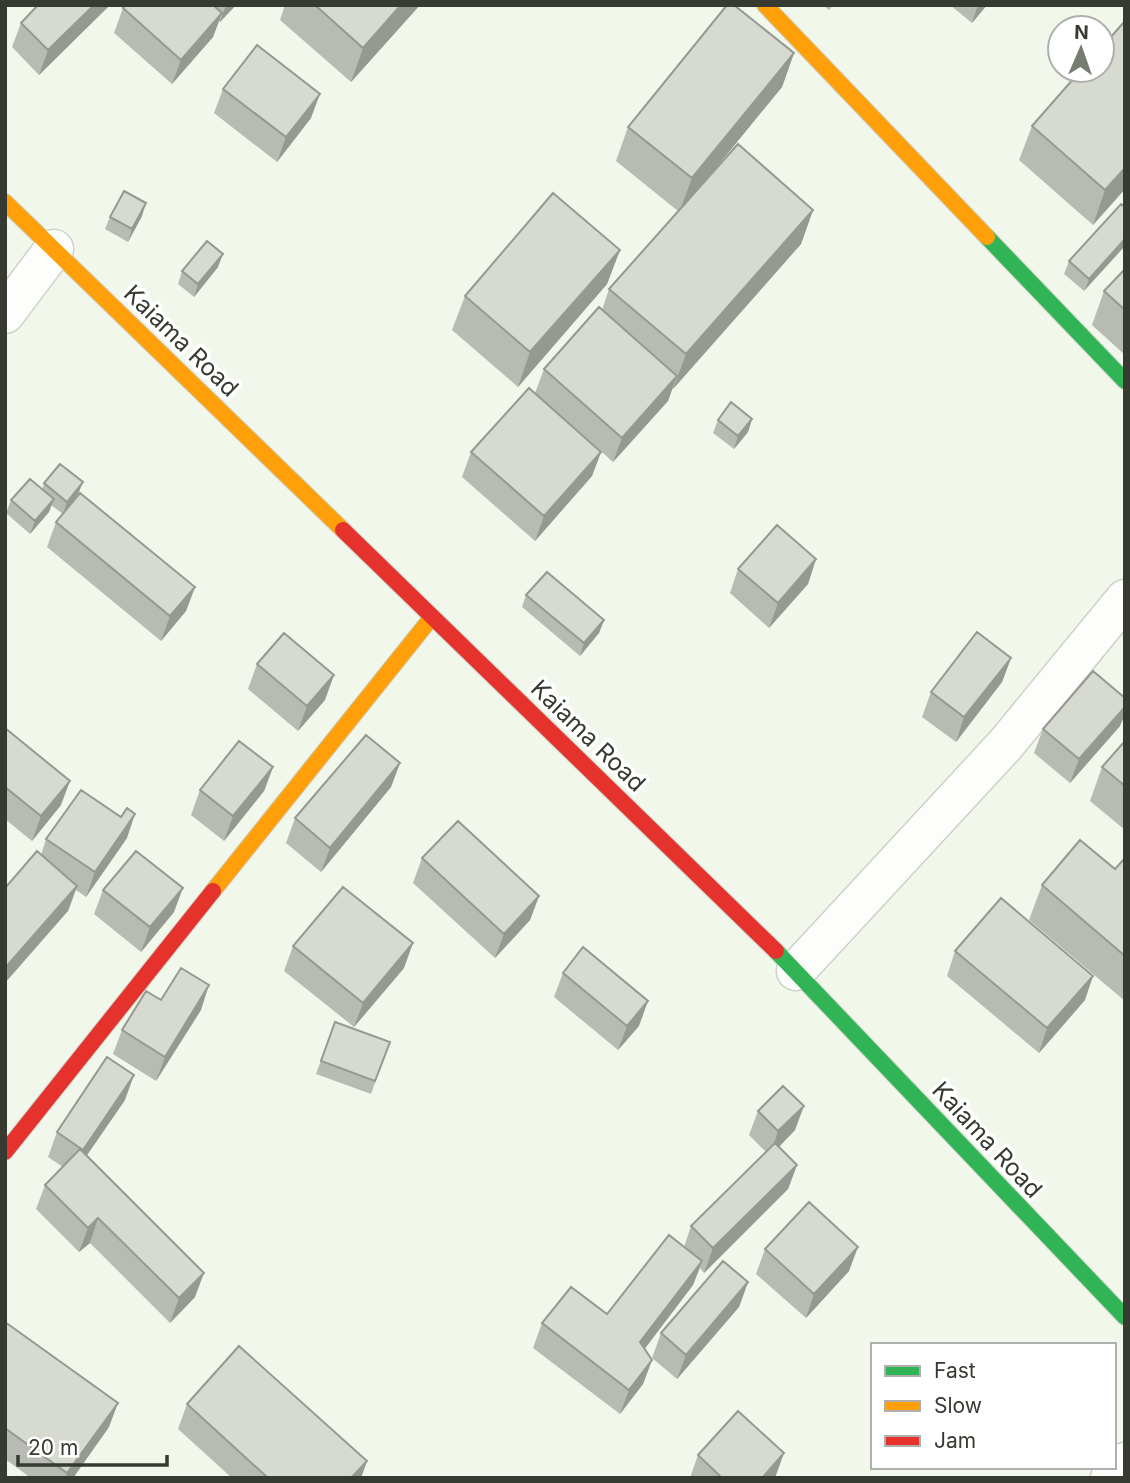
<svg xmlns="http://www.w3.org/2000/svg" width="1130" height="1483" font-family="Inter,sans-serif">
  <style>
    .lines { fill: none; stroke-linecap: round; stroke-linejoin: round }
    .street-casing { stroke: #cdd2c7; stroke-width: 41 }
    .fast-casing { stroke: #cdd2c7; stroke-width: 18 }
    .slow-casing { stroke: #cdd2c7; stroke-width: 18 }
    .jam-casing { stroke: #cdd2c7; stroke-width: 18 }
    .street { stroke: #fdfefc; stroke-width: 38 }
    .fast { stroke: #30b455; stroke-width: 16 }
    .slow { stroke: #ff9f0a; stroke-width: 16 }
    .jam { stroke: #e5322d; stroke-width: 16 }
    .wall { fill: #b8bbb3 }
    .shaded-wall { fill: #969992 }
    .building { fill: #d6dad0; stroke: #969992; stroke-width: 2 }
    .labels { text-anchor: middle; stroke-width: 7; stroke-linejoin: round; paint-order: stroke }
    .street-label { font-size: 24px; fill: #363a31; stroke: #fff }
  </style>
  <rect width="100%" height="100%" fill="#f1f7ea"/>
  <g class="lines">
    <defs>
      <path id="street" d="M5,314l49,-65
        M796,971l210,-227 119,-145
        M1110,1478l15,-16"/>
      <path id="fast" d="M987,237l138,144
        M776,951l349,366"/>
      <path id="slow" d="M765,5l222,232
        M5,202l338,328
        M213,891l219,-274"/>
      <path id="jam" d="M343,530l433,421
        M5,1152l208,-261"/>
    </defs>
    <use href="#street" class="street-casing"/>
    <use href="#fast" class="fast-casing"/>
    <use href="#slow" class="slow-casing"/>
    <use href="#jam" class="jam-casing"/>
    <use href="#street" class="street"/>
    <use href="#fast" class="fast"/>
    <use href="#slow" class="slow"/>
    <use href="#jam" class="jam"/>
  </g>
  <path class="wall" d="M110,5l-71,70 -27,-28 9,-24z
    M126,5h110l-16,17 -1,-1 -6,16 -41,47 -58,-51 9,-25z
    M285,5h135l-69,77 -71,-62z
    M823,5h10l-4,5z
    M950,5h37l-15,18z
    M794,53l-12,34 -75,91 106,32 -12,34 -128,145 -1,-1 -4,13 -55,61 -46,-41 34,31 -9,24 -57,65 -73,-64 9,-25 64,-59 9,-24 58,-59 7,-21 69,-78 -62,-50 12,-34z
    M223,89l88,29 -34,44 -63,-49z
    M1032,126l93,63 -32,36 -74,-65z
    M1121,204l-37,87 -20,-17 5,-13z
    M142,216l-14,26 -23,-13 5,-12z
    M620,250l-13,34 -89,103 -66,-57 13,-34z
    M218,267l-24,30 -16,-13 4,-13z
    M1125,269v86l-33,-30 12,-34z
    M752,419l-4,13 -14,17 -21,-16 5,-13z
    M83,482l-5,12 -11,15 128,78 -9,24 -25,30 -114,-94 9,-25 7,-8 -12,-9 -2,7 -19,22 -24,-21 5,-13 31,-10 2,-7z
    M816,559l-8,25 -39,44 -39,-35 8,-24z
    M526,595l78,25 -5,13 -19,23 -58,-49z
    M1011,658l-9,24 -46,60 -34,-25 9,-25z
    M257,664l68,36 -27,31 -50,-42z
    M1120,726l-50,57 -36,-30 9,-24z
    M5,728l56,77 -29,36 -27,-22z
    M1125,741v89l-35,-29 12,-34z
    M400,763l-9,24 -70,85 -35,-29 9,-25z
    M273,767l-9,24 -40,50 -33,-26 9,-25z
    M127,838l-41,59 -10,-7 -8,21 -27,-56 5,-16z
    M422,858l117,38 -9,24 -35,38 -82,-75z
    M1125,858v143l-96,-81 13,-35 73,-16z
    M103,890l71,22 -33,40 -47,-38z
    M293,946l111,22 -50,59 -70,-56z
    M955,951l130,49 -46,53 -92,-77z
    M563,973l76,53 -21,24 -64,-53z
    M161,1000l40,10 -45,71 -43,-27 9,-24z
    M335,1022l55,20 -19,52 -55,-20z
    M125,1100l-38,55 108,142 -25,26 -80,-80 -11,9 -43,-43 9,-24 18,-18 -15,-10 9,-25z
    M758,1111l37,19 -16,17 18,18 -9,24 -84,84 -4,-5 -7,17 -49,64 8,11 -9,24 -23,30 -87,-66 9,-25 65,-9 77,-67 7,-21 75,-74 -17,-17z
    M765,1249l84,22 -43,47 -50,-44z
    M748,1282l-9,25 -62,72 -25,-21 9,-25z
    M5,1322l104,105 -36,51h-42l-26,-19z
    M187,1404l180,57 -6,17h-129l-54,-49z
    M698,1455l77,23h-85z"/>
  <path class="shaded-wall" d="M94,5h16l-71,70 9,-25z
    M226,5h10l-16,17z
    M401,5h19l-69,77 12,-34z
    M978,5h9l-15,18z
    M222,13l-9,24 -41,47 9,-24z
    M794,53l-12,34 -103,126 13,-35z
    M320,94l-9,24 -34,44 9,-25z
    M1125,168v21l-32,36 12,-35z
    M146,203l-4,13 -14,26 4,-13z
    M813,210l-12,34 -128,145 13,-35z
    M1125,239v7l-41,45 5,-12z
    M620,250l-13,34 -89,103 12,-35z
    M223,254l-5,13 -24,30 4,-13z
    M677,376l-9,25 -55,61 9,-24z
    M752,419l-4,13 -14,17 4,-13z
    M601,452l-9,24 -57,65 9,-25z
    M83,482l-5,12 -15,20 4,-12z
    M54,499l-5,13 -19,22 5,-13z
    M816,559l-8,25 -39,44 9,-25z
    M195,587l-9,24 -25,30 9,-25z
    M604,620l-5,13 -19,23 4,-13z
    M1011,658l-9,24 -46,60 8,-25z
    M334,675l-9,25 -27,31 9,-25z
    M1125,707v7l-5,12 -50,57 9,-24z
    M400,763l-9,24 -70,85 9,-24z
    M273,767l-9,24 -40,50 9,-25z
    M70,781l-9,24 -29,36 9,-25z
    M135,814l-8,24 -41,59 9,-25z
    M77,886l-9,25 -63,72v-15z
    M183,888l-9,24 -33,40 9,-25z
    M539,896l-9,24 -35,38 9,-24z
    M413,943l-9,25 -50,59 9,-24z
    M1093,976l-8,24 -46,53 8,-25z
    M209,985l-8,25 -45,71 9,-24z
    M648,1001l-9,25 -21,24 9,-24z
    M134,1075l-9,25 -51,74 9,-24z
    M804,1106l-9,24 -25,26 8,-25z
    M797,1165l-9,24 -84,84 9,-25z
    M98,1218l-8,25 -11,9 9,-24z
    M858,1247l-9,24 -43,47 8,-24z
    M702,1261l-9,24 -62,82 9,-25z
    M204,1273l-9,24 -25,26 9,-25z
    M748,1282l-9,25 -62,72 9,-24z
    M652,1360l-9,24 -23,30 9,-24z
    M118,1403l-9,24 -36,51h-7l1,-5z
    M784,1453l-9,25h-13z
    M367,1461l-6,17h-10z"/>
  <path class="building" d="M38,5h56l-46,45 -27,-27z
    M126,5h87l9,8 -41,47 -58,-52z
    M315,5h86l-38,43z
    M727,5h7l60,48 -102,125 -64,-51z
    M1125,21v147l-20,22 -73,-64 49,-56h21v-23z
    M257,45l63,49 -34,43 -63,-48z
    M738,144l75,66 -127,144 -77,-65z
    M124,191l22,12 -14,26 -22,-12z
    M553,193l67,57 -90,102 -65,-56z
    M1121,204l4,3v32l-36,40 -20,-18z
    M207,241l16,13 -25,30 -16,-13z
    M1125,269v41l-21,-19z
    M599,307l78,69 -55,62 -78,-69z
    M529,388l72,64 -57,64 -73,-64z
    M731,402l21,17 -14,17 -20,-16z
    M60,464l23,18 -16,20 -23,-19z
    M30,479l24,20 -19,22 -24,-21z
    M80,493l115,94 -25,29 -114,-94z
    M777,525l39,34 -38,44 -40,-34z
    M547,572l57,48 -20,23 -58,-48z
    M977,632l34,26 -47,59 -33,-25z
    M284,633l50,42 -27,31 -50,-42z
    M1093,671l32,27v9l-46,52 -36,-30z
    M5,728l65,53 -29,35 -36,-29z
    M366,735l34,28 -70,85 -35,-30z
    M239,741l34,26 -40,49 -33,-26z
    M1125,741v45l-23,-19z
    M81,790l40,27 6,-9 8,6 -40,58 -49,-33z
    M458,821l81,75 -35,38 -82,-76z
    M1080,840l35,29 10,-11v98l-83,-71z
    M37,851l40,35 -72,82v-80z
    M136,851l47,37 -33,39 -47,-37z
    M343,887l70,56 -50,60 -70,-57z
    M1001,898l92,78 -46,52 -92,-77z
    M583,947l65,54 -21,25 -64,-53z
    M181,968l28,17 -44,72 -43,-27 24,-39 15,9z
    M335,1022l55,20 -15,39 -54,-20z
    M107,1057l27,18 -51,75 -26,-18z
    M783,1086l21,20 -26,25 -20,-20z
    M775,1143l22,22 -84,83 -22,-22z
    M80,1149l124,124 -25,25 -81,-80 -10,10 -43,-43z
    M809,1202l49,45 -44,47 -49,-45z
    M669,1235l33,26 -62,81 12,18 -23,30 -87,-67 29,-36 36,27z
    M723,1261l25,21 -62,73 -25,-22z
    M5,1322l113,81 -51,70 -62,-45z
    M239,1346l128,115 -16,17h-83l-81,-74z
    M738,1411l46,42 -22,25h-40l-24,-23z"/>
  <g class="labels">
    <g class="street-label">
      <text transform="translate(181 341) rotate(44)" y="8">Kaiama Road</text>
      <text transform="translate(588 736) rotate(44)" y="8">Kaiama Road</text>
      <text transform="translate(987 1140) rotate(47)" y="8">Kaiama Road</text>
    </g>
  </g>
  <rect width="1130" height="1483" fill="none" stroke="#363a31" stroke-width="14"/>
  <rect x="871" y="1343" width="245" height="126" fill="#ffffff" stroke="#afb0ad" stroke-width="2"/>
  <rect x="885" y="1366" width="35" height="10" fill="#30b455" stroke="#afb0ad" stroke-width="2"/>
  <text x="934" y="1378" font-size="21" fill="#363a31">Fast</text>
  <rect x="885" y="1401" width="35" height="10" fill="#ff9f0a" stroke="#afb0ad" stroke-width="2"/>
  <text x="934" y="1413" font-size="21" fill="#363a31">Slow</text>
  <rect x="885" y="1436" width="35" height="10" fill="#e5322d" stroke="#afb0ad" stroke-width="2"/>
  <text x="934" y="1448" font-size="21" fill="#363a31">Jam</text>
  <g transform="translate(1081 49) rotate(2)"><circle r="33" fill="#ffffff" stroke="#afb0ad" stroke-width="2"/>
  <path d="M0-5L12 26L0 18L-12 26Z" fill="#777c72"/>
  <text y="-10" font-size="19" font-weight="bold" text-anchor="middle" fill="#363a31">N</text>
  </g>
  <path d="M18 1455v10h149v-10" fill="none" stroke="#363a31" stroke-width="3.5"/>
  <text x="28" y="1455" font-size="21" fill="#363a31" stroke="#ffffff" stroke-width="5" paint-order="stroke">20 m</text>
</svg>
